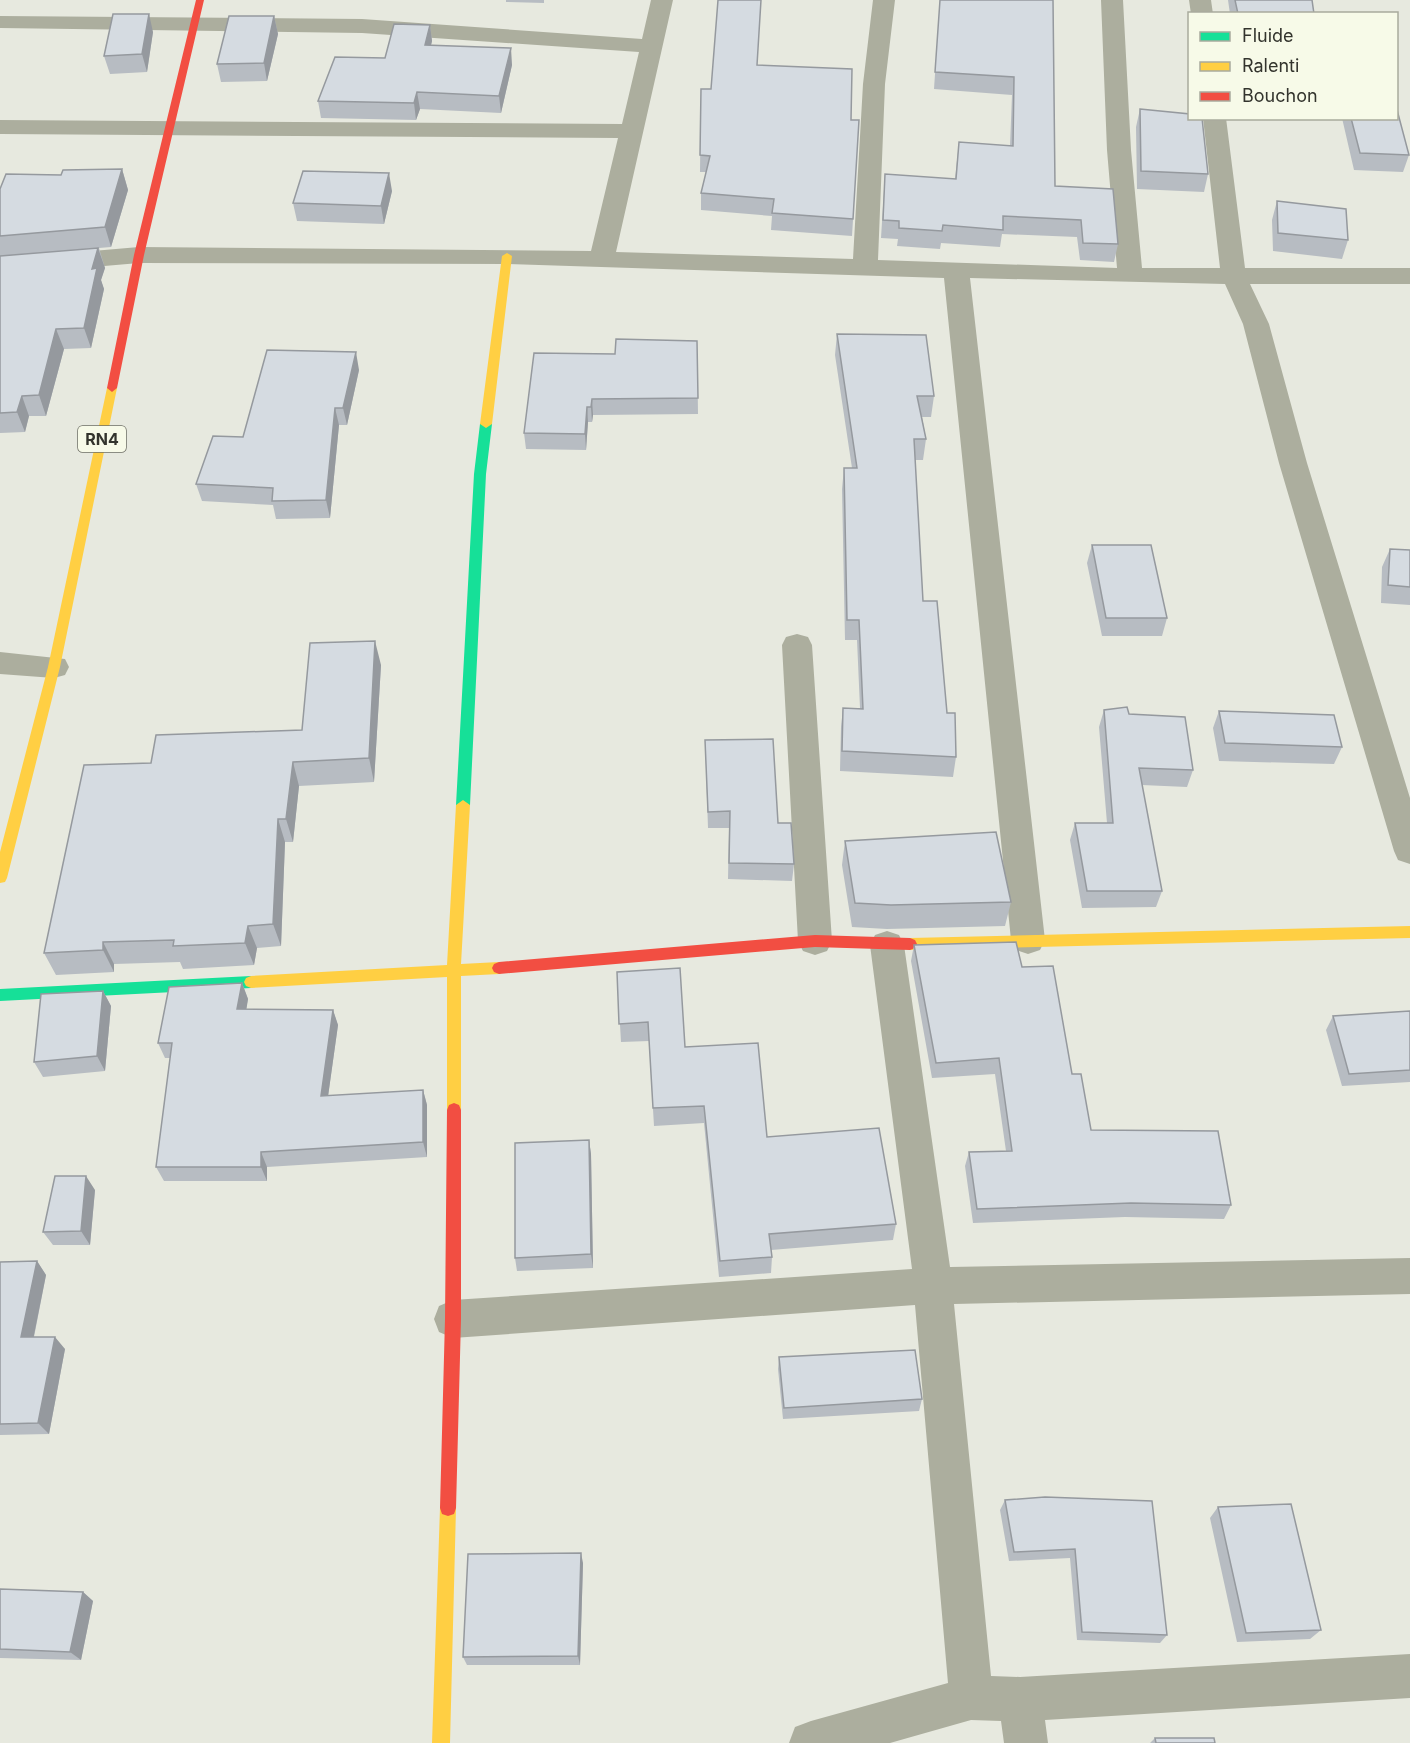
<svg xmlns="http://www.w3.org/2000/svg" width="1410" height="1743" font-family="Inter,sans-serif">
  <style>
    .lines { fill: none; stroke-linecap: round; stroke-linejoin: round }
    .street { fill: #acae9e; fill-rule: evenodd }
    .fast { fill: #16e098; fill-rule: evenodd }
    .slow { fill: #ffcf43; fill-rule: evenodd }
    .jam { fill: #f24e42; fill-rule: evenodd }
    .wall { fill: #b7bcc2 }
    .shaded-wall { fill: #95999e }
    .building { fill: #d5dbe1; stroke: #95999e; stroke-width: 1.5 }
    .labels { text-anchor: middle; stroke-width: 6; stroke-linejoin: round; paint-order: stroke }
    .shield { fill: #f7fae8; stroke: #6e6f65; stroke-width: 1.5 }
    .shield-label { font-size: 16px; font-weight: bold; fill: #33342d }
  </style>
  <rect width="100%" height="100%" fill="#e7e9df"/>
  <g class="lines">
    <path class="street" d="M651,0h22l-57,252 237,7 10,-175 10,-84h22l-10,84 -7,176 239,8 -10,-118 -6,-150h22l8,150 11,118h78l-17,-150h23l19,150h165v16h-160l19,40 38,139 103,335v66l-12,-4 -4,-9 -115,-388 -36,-139 -18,-40 -255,-6 75,662 -5,10 -12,4 -12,-4 -5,-10 -67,-662 -437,-14 -368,-1 -139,12v-16l139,-12 452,4 27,-113 -618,-4v-14l622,4 17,-72 -277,-19 -362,-5v-12l362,3 280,20z
      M1189,0h22l2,14h-22z
      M797,634l11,3 4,8 20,296 -5,10 -12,4 -12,-4 -5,-10 -16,-296 4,-8z
      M0,652l65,7 4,8 -4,8 -11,3 -54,-4z
      M887,931l12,4 5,10 46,322 460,-9v36l-456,10 37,372 29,1 390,-23v44l-365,22 3,23h-44l-3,-22 -30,-1 -81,23h-101l6,-16 16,-6 137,-38 -33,-378 -462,33 -14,-6 -5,-13 5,-13 14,-6 459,-31 -42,-324 5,-10z"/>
    <path class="fast" d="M486,420l6,4 -6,50 -16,331 -7,5 -7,-5 18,-331 6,-50z
      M251,976l5,2 2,4 -2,4 -5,2 -251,13v-12z"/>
    <path class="slow" d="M507,253l5,3 -20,168 -6,4 -6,-4 22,-168z
      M112,384l5,4 -57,279 -53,211 -2,4 -5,1v-31l48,-185 59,-279z
      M463,800l7,5 -9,159 38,-2 5,2 2,4 -2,4 -5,2 -38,2v134l-2,5 -5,2 -5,-2 -2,-5v-133l-196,11 -5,-2 -2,-4 2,-4 5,-2 196,-11 9,-160z
      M1410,926v12l-500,12 -5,-2 -2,-4 2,-4 5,-2z
      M448,1500l6,2 2,6 -6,235h-18l8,-235 2,-6z"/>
    <path class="jam" d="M196,0h8l-60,255 -27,133 -5,4 -5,-4 27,-133z
      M815,935l95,3 5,2 2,4 -2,4 -5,2 -95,-3 -316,27 -5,-2 -2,-4 2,-4 5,-2z
      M454,1103l5,2 2,5v209l-5,189 -2,6 -6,2 -6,-2 -2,-6 5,-189 2,-209 2,-5z"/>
  </g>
  <path class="wall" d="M506,0h38v3l-38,-1z
    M940,0h113l2,186 63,58 -4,18 -34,-2 -3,-23 -75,-3 -2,13 -59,-4 -1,6 -43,-3 1,-7 -17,-1 4,-64 70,5 4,-37 51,4 2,-51 -78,-6z
    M1228,0h84l2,14h-84z
    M274,16l4,18 -11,47 -46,1 -4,-18z
    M430,25l2,16 -1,4 81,20 -11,48 -81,-4 -4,11 -95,-2 -3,-17 67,-43z
    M153,32l-6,40 -37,2 -6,-18z
    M758,65l93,55h8l-7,116 -81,-6 1,-14 -71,-6v-17l5,-21h-6l1,-83h10z
    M1140,109l68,65 -4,18 -67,-3 -1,-62z
    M1342,118h54l13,37 -6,17 -49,-2z
    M122,169l6,21 -17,57 -12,1 6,20 -4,12 3,9 -13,59 -27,1 -18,67h-17l-4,16 -25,1v-244l61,-14z
    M392,191l-8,33 -87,-3 -4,-18z
    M1277,201l71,39 -6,19 -69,-8 -1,-31z
    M837,334l97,62 -3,21h-9l4,22 -3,21h-8l8,141 33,156 -3,20 -113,-6 1,-44 2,-19h17l-3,-68h-12l-3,-151 2,-21h8l-17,-113z
    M697,341l1,73 -105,1 -1,7h-4l-2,28 -60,-1 -2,-16 91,-79z
    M359,370l-12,55h-8l-9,93 -54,1 -3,-14 -71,-4 -6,-17 47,-47z
    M1092,545l75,73 -5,18h-60l-15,-73z
    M1390,549l20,1v55l-29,-2 1,-36z
    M381,665l-7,117 -75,4 -6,56h-8l-4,104 -24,2 -3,17 -71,4 -3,-7 -66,2v8l-58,3 -12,-22 107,-190 151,-33z
    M1104,710l25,4 64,56 -6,17 -45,-2 20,106 -6,16 -74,1 -12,-68 5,-17h32l-8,-96z
    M1219,711l123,36 -8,17 -115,-3 -6,-33z
    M705,740l73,83 16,41 -2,17 -64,-2 1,-51h-21z
    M845,841l166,61 -6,24 -118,3 -35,-2 -10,-62z
    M914,945l108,22 50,107 19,56 140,75 -7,14 -99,-2 -152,6 -8,-57 4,-14 37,-1 -11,-77 -63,4 -21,-117z
    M617,972l150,165 129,87 -3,16 -122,10 1,7 -1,16 -52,4 -15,-154 -50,3 -5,-85 -28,1z
    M242,983l6,16 -2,10 87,1 5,15 -10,71 95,-6 4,15v52l-160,10v14h-103l-8,-14 14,-109h-5l-7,-15z
    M103,991l8,15 -6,65 -62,6 -9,-15z
    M1410,1011v71l-68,4 -16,-56 7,-14z
    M589,1140l2,14 2,114 -76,3 -2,-13z
    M95,1190l-5,55h-37l-10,-13z
    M37,1261l9,14 -12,62 31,12 -16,85 -49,1v-173z
    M779,1357l143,42 -3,12 -136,8 -5,-50z
    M1005,1500l147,1 15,134 -7,8 -83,-3 -7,-82 -61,3 -9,-51z
    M1218,1507l103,123 -11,9 -73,3 -27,-124z
    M583,1563l-3,102h-113l-4,-8z
    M0,1589l83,3 10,9 -12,59 -81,-2z
    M1155,1738l60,5h-65z"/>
  <path class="shaded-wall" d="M149,14l4,18 -6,40 -5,-18z
    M274,16l4,18 -11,47 -3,-18z
    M430,25l2,16 -5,21 -2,-17z
    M511,48l1,17 -11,48 -2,-17z
    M417,92l3,17 -4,11 -2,-17z
    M122,169l6,21 -17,57 -6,-20z
    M389,173l3,18 -8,33 -3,-18z
    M98,248l7,20 -4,12 3,9 -13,59 -7,-20 8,-59z
    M56,329l8,20 -18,67 -7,-21z
    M356,352l3,18 -12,55 -4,-17z
    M22,396l7,20 -4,16 -8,-20z
    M592,399l1,16 -1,7 -1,-15z
    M587,407l1,15 -2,28 -1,-16z
    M335,408l4,17 -9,93 -4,-18z
    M375,641l6,24 -7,117 -5,-24z
    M293,762l6,24 -6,56 -7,-23z
    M278,819l7,23 -4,104 -8,-22z
    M248,926l9,22 -3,17 -9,-22z
    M103,942l11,22v8l-11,-22z
    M242,983l6,16 -4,26 -7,-16z
    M103,991l8,15 -6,65 -8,-15z
    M333,1010l5,15 -12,86 -5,-15z
    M423,1090l4,15v52l-4,-15z
    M589,1140l2,14 2,114 -2,-14z
    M261,1152l6,15v14l-6,-14z
    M86,1176l9,14 -5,55 -9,-14z
    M37,1261l9,14 -15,75 -10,-13z
    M55,1337l10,12 -16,85 -11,-11z
    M581,1553l2,10 -3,102 -2,-9z
    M83,1592l10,9 -12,59 -11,-8z"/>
  <path class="building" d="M718,0h43l-4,65 95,4 -1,51h8l-6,99 -81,-6 2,-14 -73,-6 9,-37 -10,-1 1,-66h10z
    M940,0h113l2,186 58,3 5,55 -35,-1 -2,-23 -78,-4v14l-60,-5 -1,6 -43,-3v-7l-16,-1 2,-46 71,5 3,-37 54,4 1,-69 -79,-5z
    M1235,0h77l2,14h-76z
    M113,14h36l-7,40 -38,2z
    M229,16h45l-10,47 -47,1z
    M394,24l36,1 -5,20 86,3 -12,48 -82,-4 -3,11 -96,-2 17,-44 50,1z
    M1396,106l13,49 -49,-2 -9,-35h45z
    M1140,109l50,5v4h12l6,56 -67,-3z
    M122,169l-17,58 -105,9v-47l6,-15 55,1 2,-5z
    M303,171l86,2 -8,33 -88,-3z
    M1277,201l69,8 2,31 -70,-7z
    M98,248l-6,21 5,-1 -13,60 -28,1 -17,66 -17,1 -5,16 -17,1v-157z
    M837,334l89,1 8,61h-17l9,43h-12l9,162h14l10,112h8l1,44 -114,-6 1,-43 20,1 -4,-89h-12l-3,-152h13z
    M616,339l81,2 1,57 -106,1 -1,8h-4l-2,27 -61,-1 10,-80 81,1z
    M267,350l89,2 -13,56h-8l-9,92 -54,1 1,-13 -77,-4 17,-48 30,1z
    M1092,545h59l16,73h-61z
    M1390,549l20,1v37l-22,-2z
    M375,641l-6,117 -76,4 -7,57h-8l-5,105 -25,2 -3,17 -72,3 1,-6 -71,2v8l-59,3 40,-188 67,-2 5,-28 146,-5 8,-87z
    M1127,707l2,7 56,3 8,53 -54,-2 23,123h-75l-12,-68h38l-9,-113z
    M1219,711l115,4 8,32 -117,-4z
    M773,739l5,84h13l3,41 -65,-1 1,-52 -22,1 -3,-72z
    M996,832l15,70 -120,3 -36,-2 -10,-62z
    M1016,942l6,25 31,-1 19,108h9l10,56 127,1 13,74 -100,-2 -154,6 -8,-57 43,-1 -13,-93 -63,5 -22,-118z
    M680,968l5,79 73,-4 9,94 112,-9 17,96 -127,10 3,23 -52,4 -16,-155 -51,2 -5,-86 -29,2 -2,-52z
    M242,983l-5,26 96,1 -12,86 102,-6v52l-162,10v15h-105l16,-124h-14l11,-56z
    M103,991l-6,65 -63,6 7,-68z
    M1410,1011v59l-61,4 -16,-58z
    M589,1140l2,114 -76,4v-115z
    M55,1176h31l-5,55 -38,1z
    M37,1261l-16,76h34l-17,86 -38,1v-162z
    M915,1350l7,49 -138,9 -5,-51z
    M1045,1497l107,4 15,134 -85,-3 -7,-83 -61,3 -9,-52z
    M1291,1504l30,126 -75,3 -28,-126z
    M581,1553l-3,103 -115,1 5,-103z
    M0,1589l83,3 -13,60 -70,-3z
    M1155,1738h59l1,5h-59z"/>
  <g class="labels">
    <rect class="shield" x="78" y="426" width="48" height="26" rx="4.5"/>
    <g class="shield-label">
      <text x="102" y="445">RN4</text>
    </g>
  </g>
  <rect x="1188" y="12" width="210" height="108" fill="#f7fae8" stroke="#a9ab9d" stroke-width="1.5"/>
  <rect x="1200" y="32" width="30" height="9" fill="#16e098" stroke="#a9ab9d" stroke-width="1.5"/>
  <text x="1242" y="42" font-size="18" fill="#33342d">Fluide</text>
  <rect x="1200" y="62" width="30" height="9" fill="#ffcf43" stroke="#a9ab9d" stroke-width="1.5"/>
  <text x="1242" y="72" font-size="18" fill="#33342d">Ralenti</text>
  <rect x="1200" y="92" width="30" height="9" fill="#f24e42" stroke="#a9ab9d" stroke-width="1.5"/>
  <text x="1242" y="102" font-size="18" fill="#33342d">Bouchon</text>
</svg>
